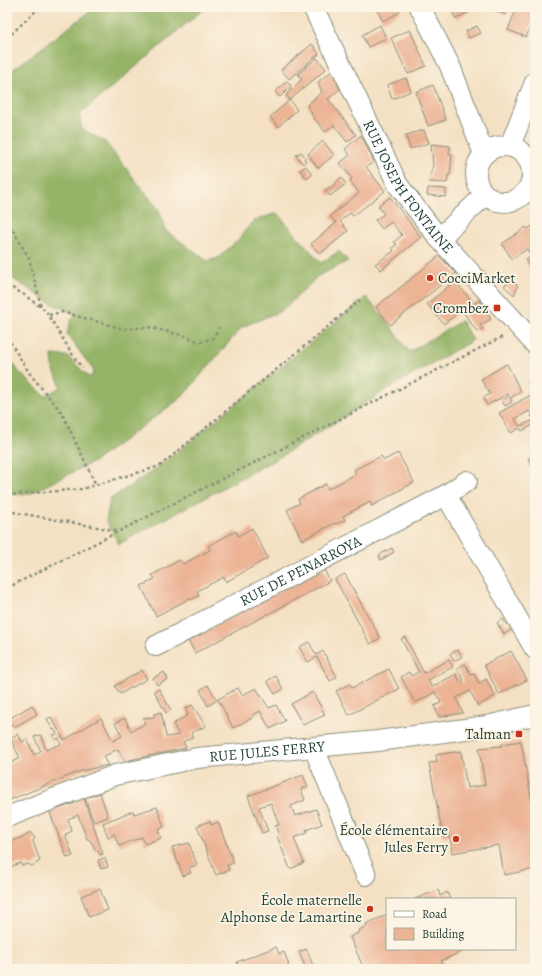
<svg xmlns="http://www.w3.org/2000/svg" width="542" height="976" font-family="Alegreya,serif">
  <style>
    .forest { fill: #96b467; stroke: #5a784e }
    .building { fill: #ecb394 }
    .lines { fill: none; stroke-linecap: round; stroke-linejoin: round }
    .minor-casing { stroke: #8a8f7c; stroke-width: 22 }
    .path { stroke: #8a8f7c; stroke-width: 2.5; stroke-dasharray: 3 3; stroke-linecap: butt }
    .minor { stroke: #fff; stroke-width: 20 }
    .poi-dot { fill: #c8321e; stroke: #fcf5e5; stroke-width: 1.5 }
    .labels { text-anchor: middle; stroke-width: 3.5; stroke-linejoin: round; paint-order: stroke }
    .street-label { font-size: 15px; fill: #1f3d34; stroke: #fcf5e5 }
    .poi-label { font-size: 15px; fill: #1f3d34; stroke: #fcf5e5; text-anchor: end }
  </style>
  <rect width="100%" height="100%" fill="#fcf5e5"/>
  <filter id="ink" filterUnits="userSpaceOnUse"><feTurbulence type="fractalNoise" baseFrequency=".025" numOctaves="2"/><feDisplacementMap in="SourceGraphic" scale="8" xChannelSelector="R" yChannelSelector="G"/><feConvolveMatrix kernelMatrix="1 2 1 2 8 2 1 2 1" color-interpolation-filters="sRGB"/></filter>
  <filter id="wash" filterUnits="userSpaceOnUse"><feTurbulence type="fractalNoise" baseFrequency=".012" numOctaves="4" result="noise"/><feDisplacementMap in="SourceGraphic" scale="16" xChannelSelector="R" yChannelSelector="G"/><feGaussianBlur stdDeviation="0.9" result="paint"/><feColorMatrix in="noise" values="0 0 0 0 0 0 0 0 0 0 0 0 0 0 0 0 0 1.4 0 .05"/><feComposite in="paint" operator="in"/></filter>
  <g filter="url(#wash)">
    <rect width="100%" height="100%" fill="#f4e1c4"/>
    <path class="forest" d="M96,7h110l-127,108 3,14 23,13 54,68 6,20 42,31 11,-3 20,-18 15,-19 24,-8 44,50 18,-12 9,10 -30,15 -35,34 -41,17 -60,70 -87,64 -66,33 -22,1v-141l12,18 26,24 16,-9 -8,-19 -1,-13 15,1 23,22 4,-7 -27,-37 4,-14 6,-6 -25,-10 -45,-29v-201z
      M366,297l24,28 19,27 52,-31 12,19 -80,46 -115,72 -159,86 -13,-23 4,-22 50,-33z"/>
    <g id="blocks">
      <path class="building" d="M375,7h22l3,5 -17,9z
        M449,7h22l1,3 -16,9z
        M495,7h14l-3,8 -12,-5z
        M517,7h18v10l-9,20 -18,-7z
        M380,25l6,13 -18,9 -6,-12z
        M477,26l4,7 -12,5 -3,-7z
        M410,30l16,36 -18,8 -17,-36z
        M312,44l7,10 -30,25 -8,-9z
        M317,58l9,11 -36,31 7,10 -19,17 -8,-10 20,-17 -4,-5 16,-16 -4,-5z
        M332,71l8,18 -12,10 28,36 -9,7 -13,-17 -9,7 -14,-18 1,-1 -5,-8 15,-13 -4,-10z
        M406,78l5,13 -19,8 -5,-14z
        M287,81l4,5 -11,11 -5,-5z
        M433,85l13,35 -18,6 -12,-34z
        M424,130l5,13 -19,6 -4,-14z
        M361,135l13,27 -8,5 19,24 -32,25 -3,-3 -10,8 8,10 -28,23 -9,-10 25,-21 -6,-7 29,-23 -9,-12 2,-2 -12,-16 10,-8 -5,-6z
        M323,141l11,14 -16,13 -10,-14z
        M431,144l19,2 -1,8h3l-2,21h-2l-1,8 -18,-1 4,-18z
        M301,152l4,5 -1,2 2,2 -3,3 -7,-9z
        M306,166l6,9 -5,4 -7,-9z
        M341,177l5,7 -16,12 -5,-6 4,-3 1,2z
        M428,188l18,1v8l-19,-2z
        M390,197l31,40 -40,33 -6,-6 19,-13 -2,-3 5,-4 -3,-2 8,-7 -11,-13 -9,7 -7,-9 9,-6 -6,-8z
        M535,224v44l-4,2 -5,-10 5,-4 -4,-7 -15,10 -10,-15 24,-17 2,2z
        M439,256l17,17 -66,52 -14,-18z
        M512,279l6,7 -4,9 -10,-9z
        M455,281l17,20 -28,23 -17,-20z
        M480,300l11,19 -11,6 3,4 -6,3 -15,-22z
        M507,364l14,28 -11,6 2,4 -7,4 -3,-5 7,-5 -1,-2 -21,11 -4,-7 7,-4 -9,-15z
        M535,379v36l-3,2 -3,-6 -14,8 4,7 15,-6 1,4 -13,7 -2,-3 -9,5 -12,-20 35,-20 -6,-10z
        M398,453l16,29 -42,24 -2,-4 -27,14 2,4 -9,4 -1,-1 -33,17 -15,-30 13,-7 -2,-4 28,-15 2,5 28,-15 -2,-4 27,-14 3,4z
        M535,455v12l-2,1 -5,-9z
        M252,528l16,30 -42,24 -2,-5 -27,14 2,5 -9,4 -1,-1 -33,17 -15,-30 14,-7 -3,-4 28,-15 3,4 27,-14 -2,-4 28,-15 2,5z
        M392,548l2,4 -13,8 -2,-5z
        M323,568l7,13 -135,72 -7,-13z
        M345,574l35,64 -10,6 -35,-65z
        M503,619l4,6 6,-4 4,6 -13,7 -7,-11z
        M405,637l19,36 25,-13 4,7 -25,13 4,7 24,-13 5,9 3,-2 -7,-13 8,-4 6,11 3,-1 5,9 7,-4 9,17 -17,10 -8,-15 -14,7 7,15 -24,4 -5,-11 7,-3 -6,-11 -20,11 -14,-26 8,-5 2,4 8,-4 -18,-33z
        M309,642l7,13 7,-4 14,26 -7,4 -13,-24 -9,5 -9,-15z
        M458,650l4,7 -8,4 -4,-7z
        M511,651l16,29 -28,14 -15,-29z
        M389,669l10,20 -50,26 -13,-24 14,-7 2,4z
        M142,670l5,9 -27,15 -5,-8z
        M164,672l4,7 -11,6 -4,-7z
        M276,676l7,13 -8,5 -8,-13z
        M208,685l9,15 -9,6 -8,-16z
        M238,688l4,7 14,-7 13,20 7,-3 9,16 -15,8 -10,-18 -7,4 1,2 -21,11 -15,-29z
        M159,689l12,21 -5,3 -12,-22z
        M313,692l12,23 -22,10 -12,-21z
        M32,705l5,9 -23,13 -1,-3 -6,4v-12l2,3z
        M192,705l14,21 -15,7 2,4 -10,5 3,6 -61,13 -7,-12 -15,8 5,8 -27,6 -74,30v-39l2,2 11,-6 -10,-20 8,-4 4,8 5,-3 7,16 7,-4 -7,-14 7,-2 5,15 15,-6 -3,-6 -3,2 -2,-5 4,-1 -3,-5 -1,1 -6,-11 4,-2 13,23 37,-22 12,23 9,-5 -7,-13 10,-5 6,13 14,-7 -2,-6 11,-1v-3l7,-2 5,25 13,-2 -6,-11 15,-9 -3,-7z
        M521,741l14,79v49l-31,6 -5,-30 -47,8 -2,-18 -7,2 -14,-74 8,-1 -1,-7 25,-4 6,37 18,-3 -6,-37 23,-2v-2z
        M303,775l5,12 -7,2 4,11 -14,6 4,10 21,-7 6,15 -16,6 1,3 -13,5 10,25 -14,6 -13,-33 2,-1 -4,-9 4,-1 -8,-22 -12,4 9,24 -6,2 -14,-37z
        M100,793l8,24 -14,5 -9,-24z
        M83,796l20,58 -3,1 -2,-5 -2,1 -6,-11 -3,-1 -9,-24 -10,4 4,12 -7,4 8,21 -6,2 -18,-48 8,-4 1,3 17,-6 -1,-4z
        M157,807l7,20 -6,3 3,8 -16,6 -3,-7 -23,9 -5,-12 -6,3 -5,-14 30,-12 1,3z
        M210,821l1,4 7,-3 16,41 -7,2 2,5 -13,5 -19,-49z
        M30,832l5,6 -2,3 7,20 -8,5 -5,-2 -5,2 -1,-3 -14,5v-30l2,4 17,-6z
        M189,843l8,22 -8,3 2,5 -8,3 -11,-29z
        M105,858l3,9 -7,2 -3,-9z
        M100,889l8,21 -19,7 -8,-21z
        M438,890l2,6 7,-4 3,7h-35z
        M387,915v34h76v2l-22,10 2,3 -12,5h-6l-2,-3 -7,3h-52l-14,-32 10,-5 -1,-2 8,-4 -1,-2z
        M276,947l3,7 5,-2 5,13 -11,4h-38l-3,-7z
        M307,949l7,20h-8l-7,-17z"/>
    </g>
  </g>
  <g filter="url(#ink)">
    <use href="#blocks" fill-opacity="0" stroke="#8a8f7c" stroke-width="1"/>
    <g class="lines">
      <defs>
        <g id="minor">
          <path id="s1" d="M313,7l85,178 40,52 97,107"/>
          <path d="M420,7l30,59 34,88"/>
          <circle cx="504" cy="174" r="28"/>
          <path d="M510,146l25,-64"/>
          <path d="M438,237l8,-5 39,-37"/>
          <path d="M446,495l21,-14"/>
          <path id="s2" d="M156,646l290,-151 89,154"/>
          <path d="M314,748l52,127"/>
          <path id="s3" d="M7,817l108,-42 82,-17 181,-17 109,-15 48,-11"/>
        </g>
      </defs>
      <use href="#minor" class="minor-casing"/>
      <path class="path" d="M7,38l33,-31
        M7,220l22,38 12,48
        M7,285l16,9 23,17 31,51 6,5
        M49,315l13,-3 62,17 24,-2 37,9 15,6 13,-4 6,-11
        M7,337l23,37 32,39 34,72
        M7,495l75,-6 78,-23 200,-166
        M7,511l112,20
        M7,588l497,-252"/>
      <use href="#minor" class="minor"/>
    </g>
  </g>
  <g class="poi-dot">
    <circle cx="430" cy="278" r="4"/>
    <rect x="493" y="304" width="8" height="8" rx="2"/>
    <rect x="515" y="730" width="8" height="8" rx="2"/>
    <circle cx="456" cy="839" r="4"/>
    <circle cx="370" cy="909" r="4"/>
  </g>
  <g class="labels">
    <g class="street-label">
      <text dy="5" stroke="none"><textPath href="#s1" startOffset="204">RUE JOSEPH FONTAINE</textPath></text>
      <text dy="5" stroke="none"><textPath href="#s2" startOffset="163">RUE DE PENARROYA</textPath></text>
      <text dy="5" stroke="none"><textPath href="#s3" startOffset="270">RUE JULES FERRY</textPath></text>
    </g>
    <g class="poi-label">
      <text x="438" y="283" text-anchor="start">CocciMarket</text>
      <text x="489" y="313">Crombez</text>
      <text x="511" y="739">Talman</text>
      <text x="448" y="835">École élémentaire<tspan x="448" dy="17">Jules Ferry</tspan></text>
      <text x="362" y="905">École maternelle<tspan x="362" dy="17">Alphonse de Lamartine</tspan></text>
    </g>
  </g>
  <rect width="542" height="976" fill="none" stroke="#fcf5e5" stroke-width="24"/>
  <rect x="386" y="898" width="130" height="52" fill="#fcf5e5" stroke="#a4ab9e"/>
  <rect x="394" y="911" width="20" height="6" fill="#ffffff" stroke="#a4ab9e"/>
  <text x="422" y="918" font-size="12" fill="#1f3d34">Road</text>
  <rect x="394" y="928" width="20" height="12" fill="#ecb394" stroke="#a4ab9e"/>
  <text x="422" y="938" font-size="12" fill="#1f3d34">Building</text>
</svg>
